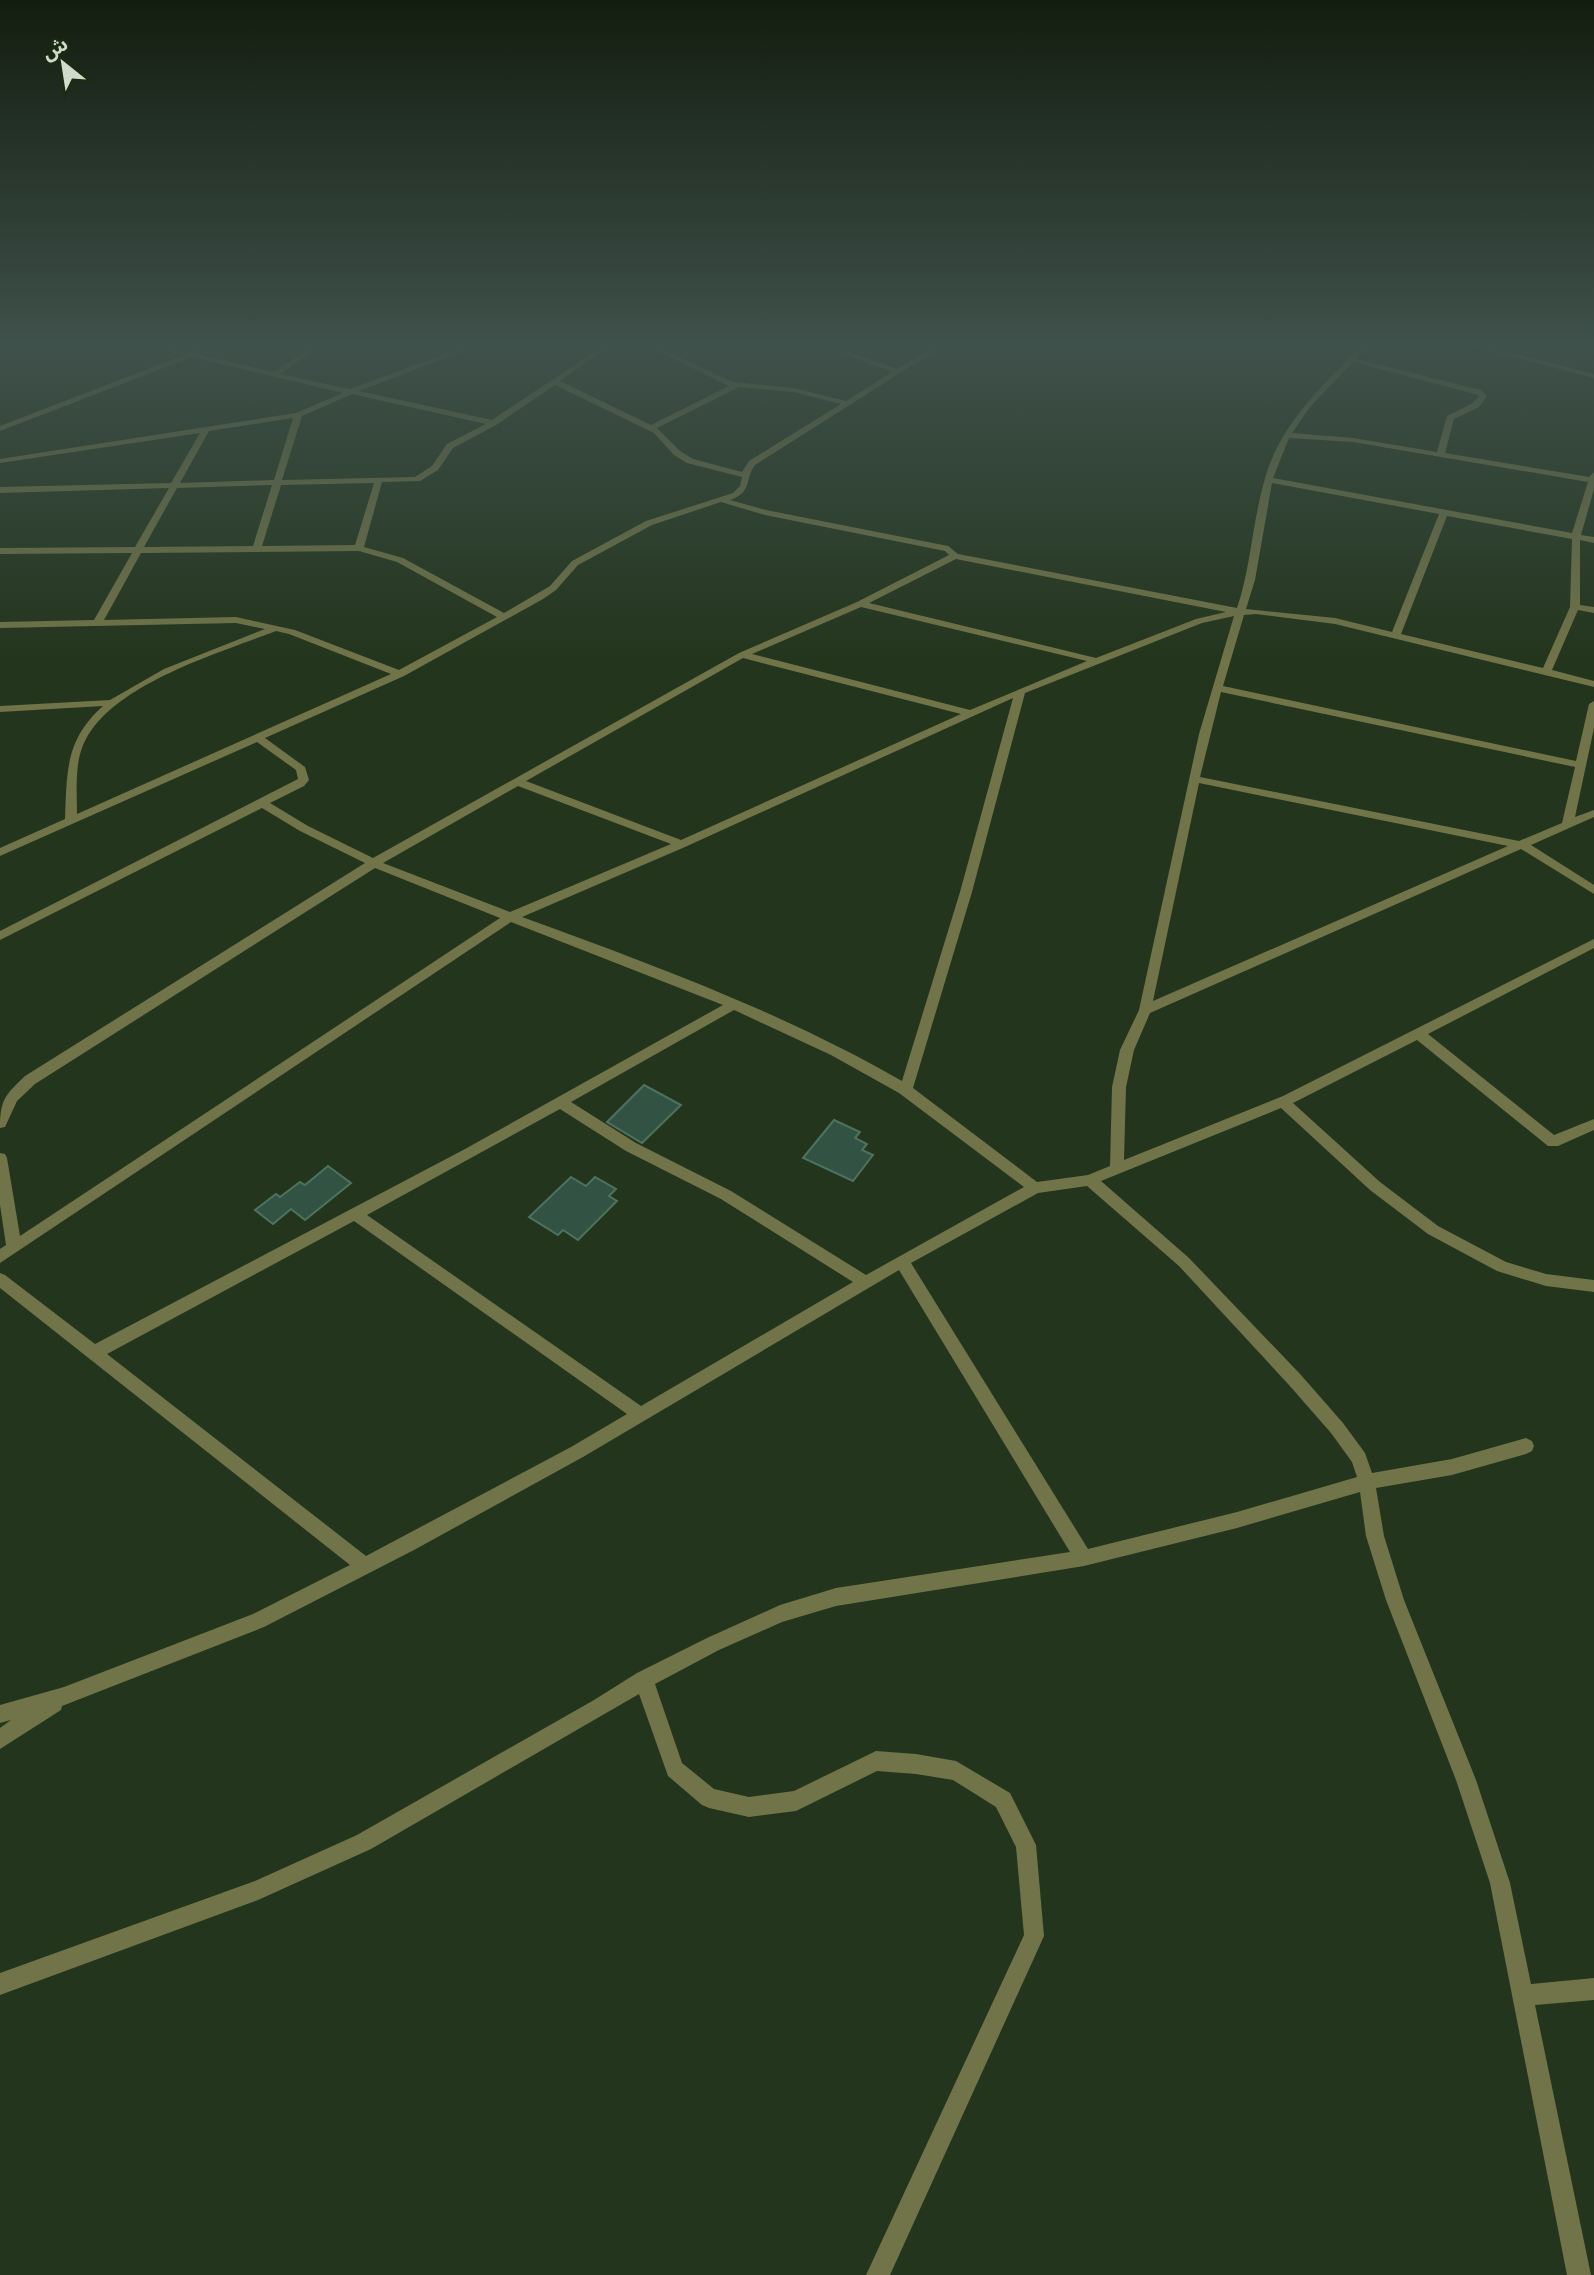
<svg xmlns="http://www.w3.org/2000/svg" width="1594" height="2275" font-family="Quicksand,'Noto Sans Arabic',sans-serif">
  <style>
    .building { fill: #325343; stroke: #4f7260; stroke-width: 2 }
    .lines { fill: none; stroke-linecap: round; stroke-linejoin: round }
    .street { fill: #717448; fill-rule: evenodd }
  </style>
  <rect width="100%" height="100%" fill="#23351c"/>
  <path class="building" d="M644,1085l37,20 -39,38 -35,-21z
    M834,1120l26,12 -5,6 12,6 -5,6 11,5 -20,26 -50,-23z
    M328,1166l23,17 -46,37 -14,-11 -18,15 -18,-14 21,-16 4,3 20,-15 5,3z
    M571,1177l15,9 9,-9 21,12 -7,7 8,5 -39,39 -15,-10 -5,5 -29,-18z"/>
  <g class="lines">
    <path class="street" d="M144,344h10l36,8 16,-8h7l-15,10 75,18 43,-28h7l-43,30 70,15 123,-45h9l-123,47 133,29 114,-76h7l-53,37 91,44 78,-39 -85,-42h8l81,38 61,6 52,13 46,-29 -74,-28h8l71,25 42,-25h7l-191,121c-11,15 -2,27 -25,35l36,10 182,36 10,8 279,54c14,-41 15,-84 27,-126 15,-58 59,-96 98,-138h8l-14,15 125,31 6,6 -8,11 -25,12 -9,34 144,24 5,-5v17l-13,46 13,2v6l-14,-3v65l14,2v6l-16,-3 -26,60 42,11v6l-259,-63 -79,-10 -12,1 -21,71 353,75 13,-57 5,-3v27l-19,89 19,-7v7l-63,28 63,40v9l-73,-45 -371,164 -16,37 -8,37 -2,73 159,-64 311,-157v9l-166,86 126,101 40,-16v11l-36,16h-10l-131,-106 -124,63 87,79 58,44 68,36 40,12 48,6v12l-48,-6 -49,-15 -69,-37 -58,-44 -89,-82 -180,73 88,77 112,117 42,48 22,30 7,20 80,-14 74,-21 6,3 2,5 -2,5 -6,3 -74,21 -76,13 8,48 20,64 72,180 34,103 21,101 63,-6v22l-59,5 56,270h-24l-77,-392 -34,-103 -70,-180 -20,-64 -6,-44 -123,36 -153,38 -248,40 -54,16 -63,28 -64,34 27,79 32,26 35,8 45,-6 82,-40 40,3 40,7 54,32 26,52 8,91 -154,339h-24l158,-340 -8,-88 -20,-40 -43,-27 -37,-6 -39,-3 -81,40 -47,6 -40,-9 -7,-3 -34,-29 -29,-82 -268,155 -113,51 -258,95v-22l255,-92 102,-46 237,-135 43,-27 70,-35 73,-33 56,-17 234,-36 -171,-282 -316,187 -169,93 -150,77 -202,79 -1,4 -61,39v-21l11,-8 -11,3v-18l64,-18 189,-73 97,-49 -350,-277v-15l5,2 90,69 370,-195 258,-144 -212,-83 -511,341v-14l6,-4 -6,-40v-52l5,1 2,4 13,78 480,-318 -125,-50 -340,216 -18,17 -12,26 -5,1c0,-28 5,-33 25,-52l340,-213 -65,-32 -38,-23 -262,132v-9l298,-152 -2,-9 -39,-28 -257,114v-8l65,-29c2,-47 0,-79 38,-113l-103,6v-6l110,-6 54,-31 101,-40 -29,-6 -236,5v-6l94,-2 38,-67 -132,1v-6l135,-1 34,-59 -169,5v-6l171,-4 29,-50 -200,30v-4l296,-46 47,-20 -151,-36 -192,74v-5l184,-71zM1353,362l122,32 4,2 -6,7 -26,13 -10,36 -84,-14 -61,-5 18,-26zM555,385l99,48 20,22 13,8 55,14 -2,9 -7,7 -87,28 -74,40 -22,25 -46,27 -101,-55 -39,-11 18,-65 38,-1 18,-11 15,-22 43,-23zM739,387l55,5 47,12 -92,57 -7,11 -49,-13 -13,-8 -23,-23zM352,394l134,30 -39,20 -15,22 -17,11 -133,3 20,-64zM293,418l-19,62 -94,3 29,-52zM1289,438l64,4 235,40 -16,51 -299,-55zM374,483l-19,62 -93,1 19,-61zM1272,483l167,31 -47,118 -57,-14 -89,-9 9,-29zM272,485l-19,61 -109,1 33,-59zM721,502l44,13 180,36 4,4 -92,47 -118,51 -366,205 -65,-32 -38,-23 34,-17 5,-6 -4,-13 -40,-29 139,-62 139,-77 13,-9 22,-25 74,-40zM1447,516l125,23 -2,68 -27,61 -142,-34zM359,551l38,11 100,55 -98,53 -104,-40 -59,-13 -132,3 37,-67zM956,559l270,53 -30,7 -100,39 -227,-55zM861,607l226,54 -117,49 -218,-56zM1234,616l-35,118 -60,276 -19,40 -8,37 -2,79 -22,9 -51,7 -124,-94 59,-196 53,-199 177,-70zM276,631l13,3 102,40 -314,140c0,-24 -3,-54 9,-75 30,-56 133,-86 190,-108zM743,658l218,56 -280,126 -155,-59zM1221,692l354,75 -13,56 -43,18 -319,-64zM1013,698l-53,194 -58,189c-120,-69 -251,-117 -380,-164l163,-70zM1199,783l309,63 -355,155zM518,786l153,58 -161,68 -127,-49zM734,1010l97,45 68,38 125,94 -158,88 -135,-84 -95,-48 -65,-41zM560,1109l66,42 95,48 132,83 -212,124 -274,-191zM1087,1186l92,80 110,119 42,48 21,29 5,15 -120,35 -149,37 -177,-286 127,-70zM354,1221l273,193 -56,33 -205,109 -259,-202z
      M1464,344h11l119,30v4z"/>
  </g>
  <linearGradient id="sky" x2="0" y2="1"><stop stop-color="#131d0f"/><stop offset="0.52" stop-color="#3f514b"/><stop offset="1" stop-color="#3f514b" stop-opacity="0"/></linearGradient>
  <rect width="1594" height="662" fill="url(#sky)"/>
  <g transform="translate(63 63) rotate(330)" stroke="#1a2b12" stroke-width="5" paint-order="stroke">
  <path d="M0-5L12 26L0 18L-12 26Z" fill="#d0dbcb"/>
  <text y="-10" font-size="19" font-weight="bold" text-anchor="middle" fill="#d0dbcb">ش</text>
  </g>
</svg>
